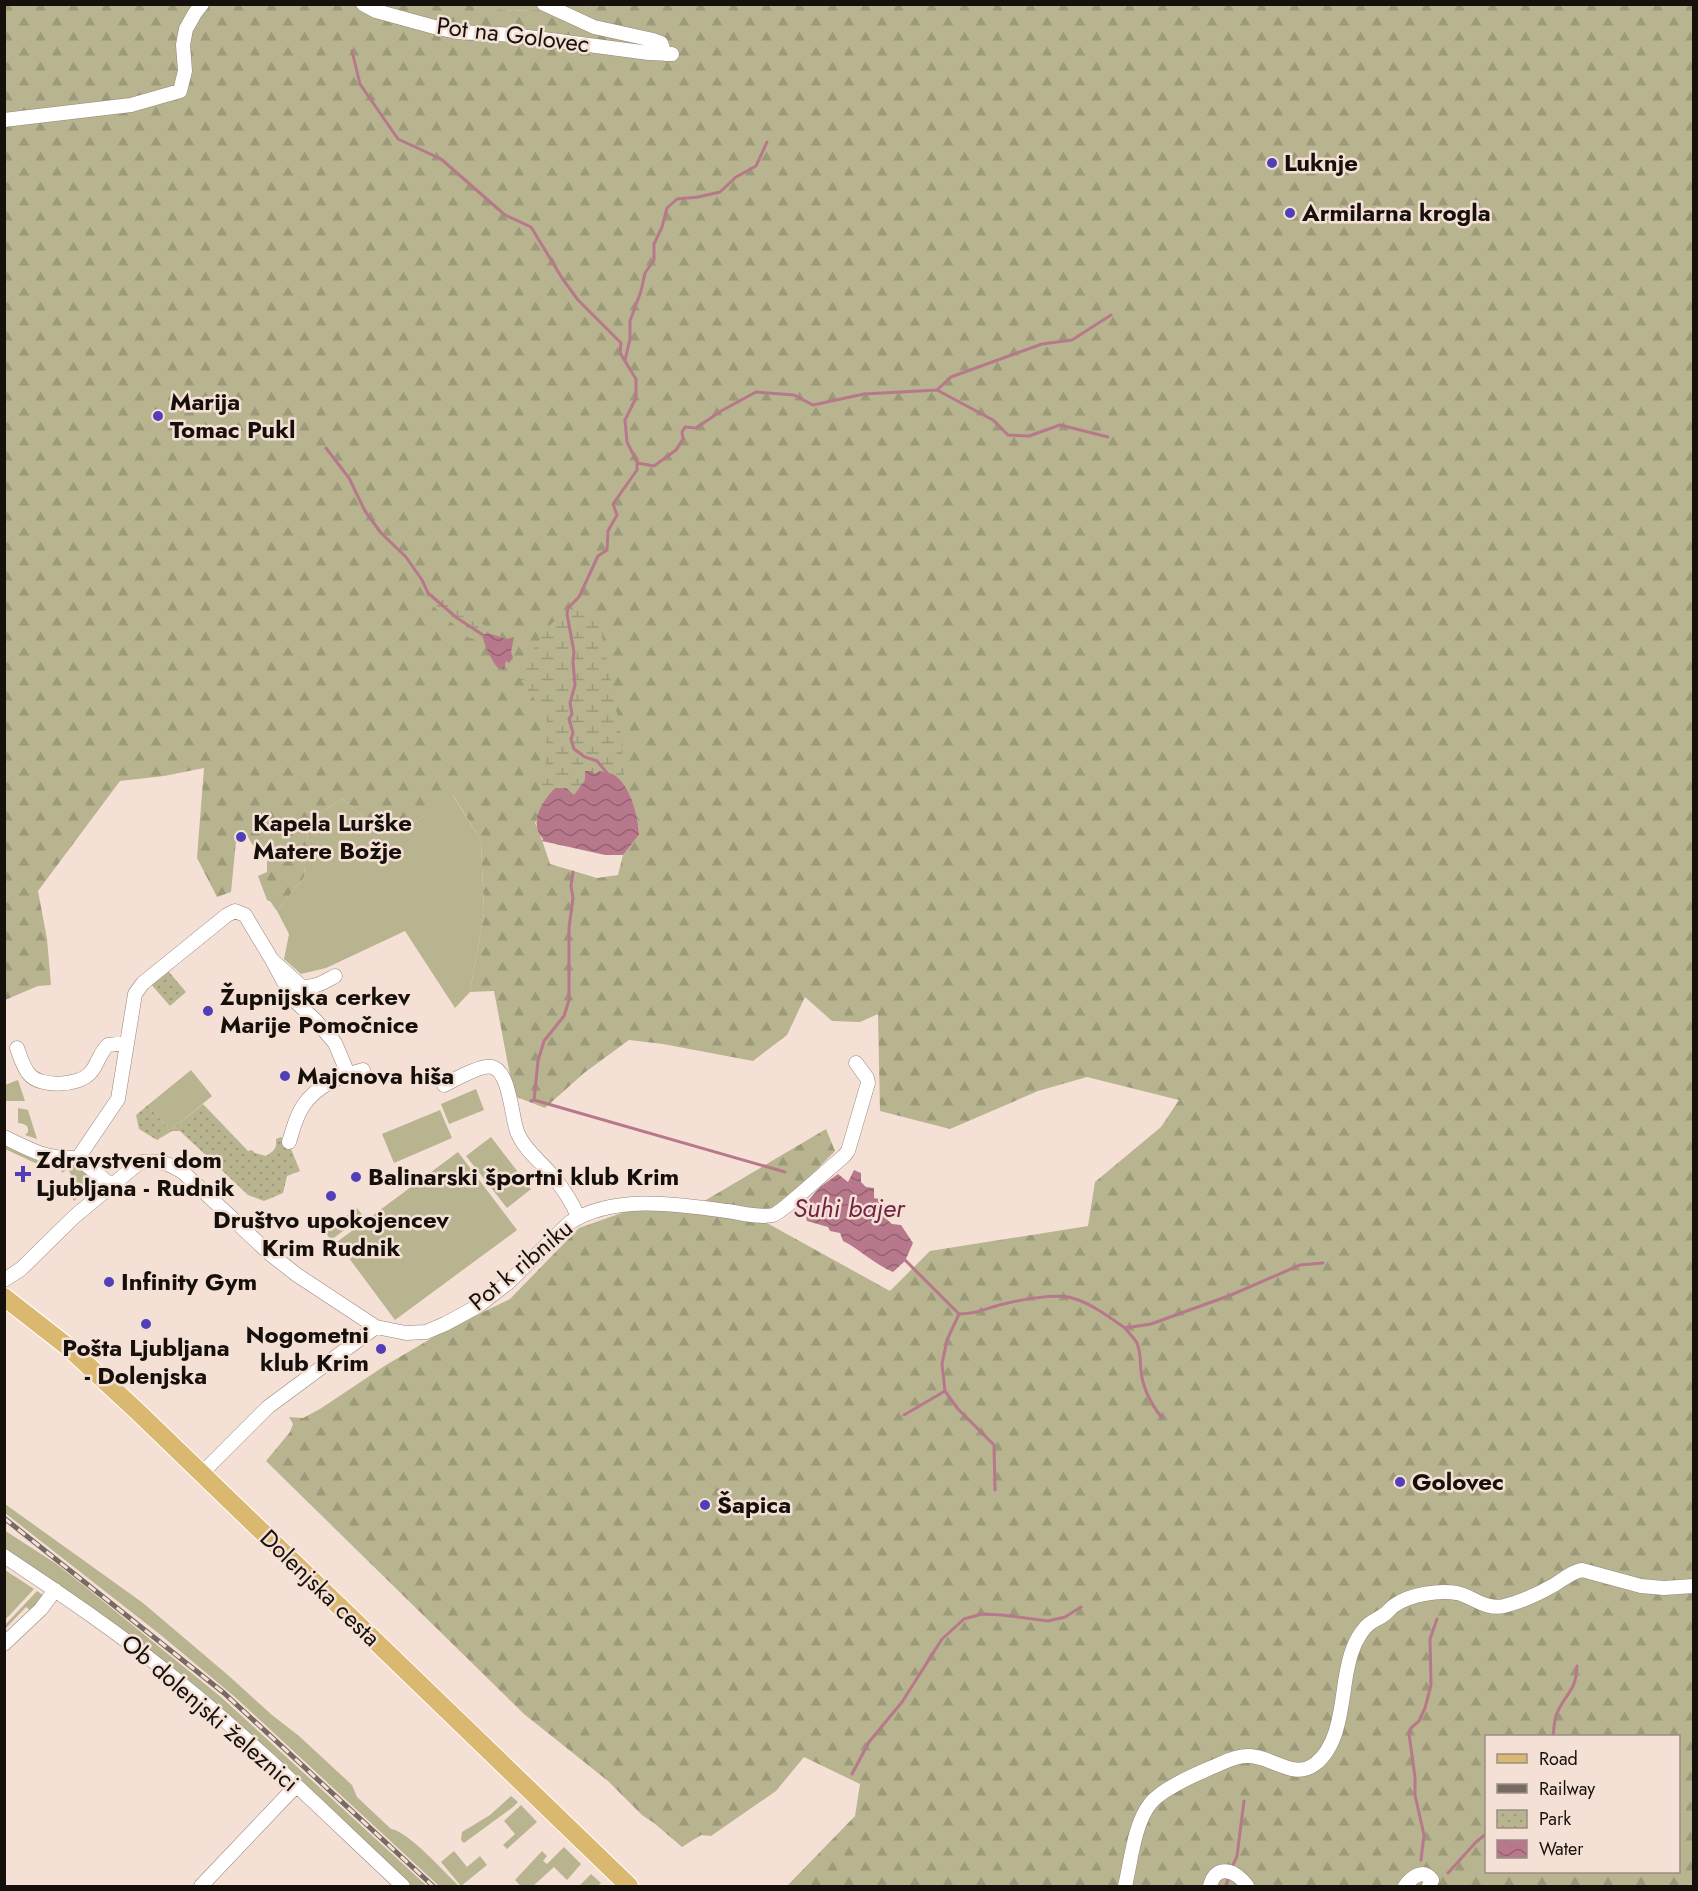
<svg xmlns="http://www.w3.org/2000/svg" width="1698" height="1891" font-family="Jost,sans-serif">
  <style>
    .green { fill: #b7b48f }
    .forest { fill: url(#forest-firs); fill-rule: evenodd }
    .wetland { fill: url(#wetland-marsh) }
    .park { fill: url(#park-dots) }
    .water { fill: url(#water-waves) }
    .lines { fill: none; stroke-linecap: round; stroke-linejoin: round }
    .stream { stroke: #b8788b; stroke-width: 3 }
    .minor-casing { stroke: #98857b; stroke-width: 15 }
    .major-casing { stroke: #fff; stroke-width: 20 }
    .minor { stroke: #fff; stroke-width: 14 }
    .major { stroke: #dbb870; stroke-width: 18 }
    .rail-casing { stroke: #776a63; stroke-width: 5 }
    .rail { stroke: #f5e0d5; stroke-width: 3; stroke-dasharray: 9; stroke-linecap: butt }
    .poi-dot { fill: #513fb7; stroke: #f5e0d5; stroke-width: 2 }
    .labels { text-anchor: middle; stroke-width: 5; stroke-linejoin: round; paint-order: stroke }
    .street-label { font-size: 24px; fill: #16100c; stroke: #f5e0d5 }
    .poi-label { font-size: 24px; font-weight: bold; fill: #16100c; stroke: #f5e0d5; text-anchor: start }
    .water-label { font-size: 26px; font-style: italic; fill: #722542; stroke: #f5e0d5 }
  </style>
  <defs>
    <pattern id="forest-firs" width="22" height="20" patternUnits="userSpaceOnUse" patternTransform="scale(1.5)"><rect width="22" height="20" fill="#b7b48f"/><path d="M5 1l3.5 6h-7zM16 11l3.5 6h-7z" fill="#9d9a7a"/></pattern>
    <pattern id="wetland-marsh" width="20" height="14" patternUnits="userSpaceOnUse" patternTransform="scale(1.5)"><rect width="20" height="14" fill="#b7b48f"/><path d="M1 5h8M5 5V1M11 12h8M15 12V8" fill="none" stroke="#9d9a7a"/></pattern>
    <pattern id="park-dots" width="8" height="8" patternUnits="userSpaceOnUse" patternTransform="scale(1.5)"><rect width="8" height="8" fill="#b7b48f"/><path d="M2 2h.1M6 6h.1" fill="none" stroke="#9d9a7a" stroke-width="1.8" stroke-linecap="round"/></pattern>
    <pattern id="water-waves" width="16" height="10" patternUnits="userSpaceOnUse" patternTransform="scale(1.5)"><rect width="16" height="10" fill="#b8788b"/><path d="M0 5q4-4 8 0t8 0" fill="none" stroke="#956170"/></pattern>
  </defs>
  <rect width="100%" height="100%" fill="#f5e0d5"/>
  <path class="green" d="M457,5h90l-3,4 -31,2z
    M551,5h36l-2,14z
    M452,794l29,47 3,72 -14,79 -15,16 -50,-77 -79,37 -25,6 -17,-15 5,-25 -12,-23 27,-34 5,-58 34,-20 27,24 33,7 17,-11z
    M191,1070l21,26 -42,35 -22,-26z
    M18,1080l7,21h-19v-3h-1v-13z
    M476,1089l8,21 -35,14 -8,-20z
    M18,1108l10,2 9,29 -12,-4 3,-3c1,-7 -3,-8 -10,-9z
    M440,1110l12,28 -58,25 -12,-29z
    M491,1137l40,52 -24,19 -41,-52z
    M5,1142l69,21 23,16 -23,22 -7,-12 1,-3 7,-4 -7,-13 -6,4 -2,-9 -25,-1 -30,-14z
    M458,1152l59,78 -122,90 -58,-78z
    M357,1208l6,8 -32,24 -6,-8z
    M5,1504l138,99 86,73 43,39 27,21 53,49 5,12 34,32c17,2 54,44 68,57h-20l-204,-189 -73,-61 -157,-123z
    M4,1530l51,33 28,22 138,112 206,189h-16l-186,-173 -220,-163z
    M5,1570l29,19 -29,31z
    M37,1591l7,5 -12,16 -6,-5 -21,22v-4z
    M511,1796l7,6 -5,5 -49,36 -3,-3 1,-8 28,-17z
    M521,1805l16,17 -30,27 -4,-4 12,-11 -11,-13z
    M564,1847l17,17 -14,16 -13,-13 -21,19h-12l-6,-6 27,-29 5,5 -4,5 4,3z
    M454,1851l13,16 13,-11 7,9 -26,21 -20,-24z
    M591,1874l10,9 -3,3h-19z"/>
  <path class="forest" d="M457,4l56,7 31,-2 41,9 2,-14 1106,1v1881h-906l68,-70 5,-32 -56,-27 -28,34 -65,45 -10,-1 -19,12 -28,-24 -12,-8 -34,-34 -84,-67 -258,-253 24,-29 3,-8 -4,-7 14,1 17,-9 66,-44 58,-34 66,-32 69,-71 54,-19 56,1 137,-81 9,22 -70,71 125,69 40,-40 158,-25 7,-44 66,-55 18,-27 -92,-23 -49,14 -88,38 -70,-18 -2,-97 -18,8 -28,-1 -27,-24 -18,38 -34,26 -90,-17 -34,-4 -45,33 -39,35 -31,-12 -20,-105 -24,1 14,-79 -3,-72 -28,-46 -33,24 -17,11 -33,-7 -27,-24 -34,20 -5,58 -27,34 -6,-9 -4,-2 -9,-24 9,-4v-14l-15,-14 -8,-14 -7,1 -6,61 -14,5 -20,-39 7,-90 -40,8 -44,5 -82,110 9,48 4,46 -13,1 -33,14v-995zM625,789c9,13 14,31 14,46l-16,20 -5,20 -21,3 -47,-14c-5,-15 -9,-28 -15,-41l2,-4zM1486,1736h192v136h-192z"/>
  <path class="wetland" d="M433,590l65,45 -10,-2 -5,2 -1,6 -13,-3 -44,-39 3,-6z
    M568,608l31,11 22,115 4,56 -8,-13 -18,-6 -14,9 -12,15 -30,7 -6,17 9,-58 1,-44 -29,-41 27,-46z"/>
  <path class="park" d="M174,966l-5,6 17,20 -16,14 -20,-23z
    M203,1104l45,47 4,-1 3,3 11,3c8,-5 11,-7 10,-17l5,-2 10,12 9,22 -13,5 -4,17 -19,8 -16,-6 -68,-64h-8l-15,9 -18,-11 -3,-14 12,-10 22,26z"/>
  <path class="water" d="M488,633l18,6 8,-2 -3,15 2,6 -4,5 -3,-2 -2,8 -6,-1c-5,-5 -16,-26 -15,-33z
    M585,771h7l3,3 4,-3c6,1 14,2 18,6 14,12 22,41 22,58l-16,20h-18l-63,-14 1,-2c-15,-17 -1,-37 12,-51h11l8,7 11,-15z
    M854,1170l7,3v9l5,5 8,1v10l10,2 1,18 7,6 9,1 12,18 -8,18 -12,11c-19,-8 -32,-22 -50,-31l-3,-8 -10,-2 -2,-4 -21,-6 -2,-8 -4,-4 19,-22 18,-13 10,8z"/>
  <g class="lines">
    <path class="stream" d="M352,51l8,33 38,55 43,20 64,56 26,12 31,51 16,22 43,43 -1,10 16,26v19l-11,22 2,22 10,20
      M625,360l5,-21v-18l11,-30 4,-18 9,-13v-16l8,-17 5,-19 10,-9 21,-2 22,-5 16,-15 20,-11 11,-24
      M937,390l14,-13 91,-33 30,-4 39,-25
      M326,448l23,30 16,33 16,22 25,24 16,23 6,13 29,25 26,17
      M605,776l2,-3 -10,-12 -12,-4 -11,-8 -3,-10 2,-6 -4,-14 3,-5 -2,-11 5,-18 -2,-23 1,-10 -7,-38 1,-6 11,-11 19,-41 9,-6 1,-19 9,-16 -4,-11 24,-34v-7l17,3 22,-16 7,-11 -1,-7 3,-5 11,1 25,-17 35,-19 38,3 19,10 51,-11 73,-4 56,30 15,15 21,1 31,-11 48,12
      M534,1100l251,72
      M531,1101l3,-1 4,-39 6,-20 20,-25 5,-16v-72l4,-30 -2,-12 2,-14
      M903,1258l56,56c20,0 26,-6 45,-10 15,-4 53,-11 68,-6 19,5 37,19 53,30l26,-4 80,-29 69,-30 23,-2
      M959,1314l-12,26 -5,24 3,27 13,18 36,36 1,45
      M1125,1328c4,5 9,10 12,15 4,10 3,18 4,28 2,19 10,33 21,47
      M904,1415l41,-24
      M1553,1736c1,-7 1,-16 4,-23 9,-21 19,-21 20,-47
      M852,1774l17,-32 33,-40 40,-63 22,-20 18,-5 20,1 46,6 17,-4 16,-10
      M1421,1860l3,-25 -9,-40v-18l-6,-43 2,-6 8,-7 6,-13 6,-23 -1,-46 7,-20
      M1232,1867l5,-11 7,-55
      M1448,1873l28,-31 10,-8
      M1226,1886l3,-10"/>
    <defs>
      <path id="minor" d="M363,4l13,7 62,17 19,4 56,3 136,18 23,1
        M544,4l50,23 59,13 8,3 4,11
        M4,120l127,-15 49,-14 5,-20 -2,-26 3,-16 9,-16 7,-9
        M335,976c-11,6 -22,13 -34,10l-29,-26 21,39 23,22 19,22 13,31
        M17,1048c3,8 6,19 12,26 11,14 50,12 61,-1 8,-8 9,-20 18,-28l19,-2
        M444,1085c10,-5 38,-21 48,-18 19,5 19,52 26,67 7,16 22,27 33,40 11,13 21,27 27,43
        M4,1137c29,14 41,22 74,21l34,28
        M289,1142c4,-12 7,-26 14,-36 14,-21 37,-30 60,-36
        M78,1158l40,-59 17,-105 8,-11 84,-68 8,-4 10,4 27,45
        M4,1280l17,-11 54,-53 65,-54c18,-2 29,1 44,11l85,80 28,22 79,52 30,6 20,-1 19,-8 33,-18 31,-24 60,-59c45,-29 108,-19 158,-12 15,2 32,7 46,4 8,-2 60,-50 71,-59l4,-5 20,-68 -1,-5 -11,-15
        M202,1473l66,-66 108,-80
        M4,1556c60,40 119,80 174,125 79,64 151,136 225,205
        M4,1644l37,-35 14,-19
        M201,1886l95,-100
        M1125,1886c6,-24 9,-62 25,-82 10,-14 42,-28 58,-35 15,-6 31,-16 48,-12 20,3 39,22 59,7 25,-19 26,-60 31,-88 3,-16 6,-30 15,-43 9,-13 13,-11 24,-19 4,-3 6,-7 10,-9 16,-11 44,-15 62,-12 17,4 28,17 47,13 16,-4 36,-13 50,-21 10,-6 17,-13 28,-15l59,16 23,2 30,-2
        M1210,1886c6,-24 27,-15 37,0
        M1405,1886c7,-9 18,-18 27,-6l-3,6"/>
      <path id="major" d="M4,1297l64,50 70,65 491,474"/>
    </defs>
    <use href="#minor" class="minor-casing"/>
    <use href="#major" class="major-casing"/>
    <use href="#minor" class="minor"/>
    <use href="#major" class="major"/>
    <defs>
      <path id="rail" d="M4,1518l220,175 209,193"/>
    </defs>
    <use href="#rail" class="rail-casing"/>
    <use href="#rail" class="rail"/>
  </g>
  <g class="poi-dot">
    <circle cx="1272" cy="163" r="6"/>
    <circle cx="1290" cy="213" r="6"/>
    <circle cx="158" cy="416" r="6"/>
    <circle cx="241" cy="837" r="6"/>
    <circle cx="208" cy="1011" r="6"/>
    <circle cx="285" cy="1076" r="6"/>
    <path d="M20 1165h6v6h6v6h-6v6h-6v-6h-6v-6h6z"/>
    <circle cx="356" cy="1177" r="6"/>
    <circle cx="331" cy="1196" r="6"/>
    <circle cx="109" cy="1282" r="6"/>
    <circle cx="146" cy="1324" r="6"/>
    <circle cx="381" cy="1349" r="6"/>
    <circle cx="1400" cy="1482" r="6"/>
    <circle cx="705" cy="1505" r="6"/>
  </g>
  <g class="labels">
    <g class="street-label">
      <text transform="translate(513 35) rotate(7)" y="8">Pot na Golovec</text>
      <text transform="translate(521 1265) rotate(-40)" y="8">Pot k ribniku</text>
      <text transform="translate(320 1588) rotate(44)" y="8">Dolenjska cesta</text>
      <text transform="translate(210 1713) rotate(41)" y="8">Ob dolenjski železnici</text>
    </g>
    <g class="poi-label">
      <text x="1284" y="171">Luknje</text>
      <text x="1302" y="221">Armilarna krogla</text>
      <text x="170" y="410">Marija<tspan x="170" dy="28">Tomac Pukl</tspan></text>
      <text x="253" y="831">Kapela Lurške<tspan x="253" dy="28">Matere Božje</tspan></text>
      <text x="220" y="1005">Župnijska cerkev<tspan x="220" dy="28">Marije Pomočnice</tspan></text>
      <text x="297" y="1084">Majcnova hiša</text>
      <text x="36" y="1168">Zdravstveni dom<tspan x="36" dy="28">Ljubljana - Rudnik</tspan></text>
      <text x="368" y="1185">Balinarski športni klub Krim</text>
      <text x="331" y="1228" text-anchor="middle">Društvo upokojencev<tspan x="331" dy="28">Krim Rudnik</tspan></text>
      <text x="121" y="1290">Infinity Gym</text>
      <text x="369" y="1343" text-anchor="end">Nogometni<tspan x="369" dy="28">klub Krim</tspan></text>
      <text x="146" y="1356" text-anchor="middle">Pošta Ljubljana<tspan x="146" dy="28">- Dolenjska</tspan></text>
      <text x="1412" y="1490">Golovec</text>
      <text x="717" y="1513">Šapica</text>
    </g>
    <g class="water-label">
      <text x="849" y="1217">Suhi bajer</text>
    </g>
  </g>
  <rect width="1698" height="1891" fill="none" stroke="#16100c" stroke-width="12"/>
  <rect x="1485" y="1735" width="195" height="138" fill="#f5e0d5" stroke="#9c8d85" stroke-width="1.5"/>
  <rect x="1497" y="1754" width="30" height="9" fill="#dbb870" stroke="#9c8d85" stroke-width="1.5"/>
  <text x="1539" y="1765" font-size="18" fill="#16100c">Road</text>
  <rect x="1497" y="1784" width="30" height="9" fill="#776a63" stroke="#9c8d85" stroke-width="1.5"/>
  <text x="1539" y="1795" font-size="18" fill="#16100c">Railway</text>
  <rect x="1497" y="1810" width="30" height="18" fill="url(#park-dots)" stroke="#9c8d85" stroke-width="1.5"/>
  <text x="1539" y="1825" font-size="18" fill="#16100c">Park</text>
  <rect x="1497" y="1840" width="30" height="18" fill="url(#water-waves)" stroke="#9c8d85" stroke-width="1.5"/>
  <text x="1539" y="1855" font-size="18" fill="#16100c">Water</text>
</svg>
